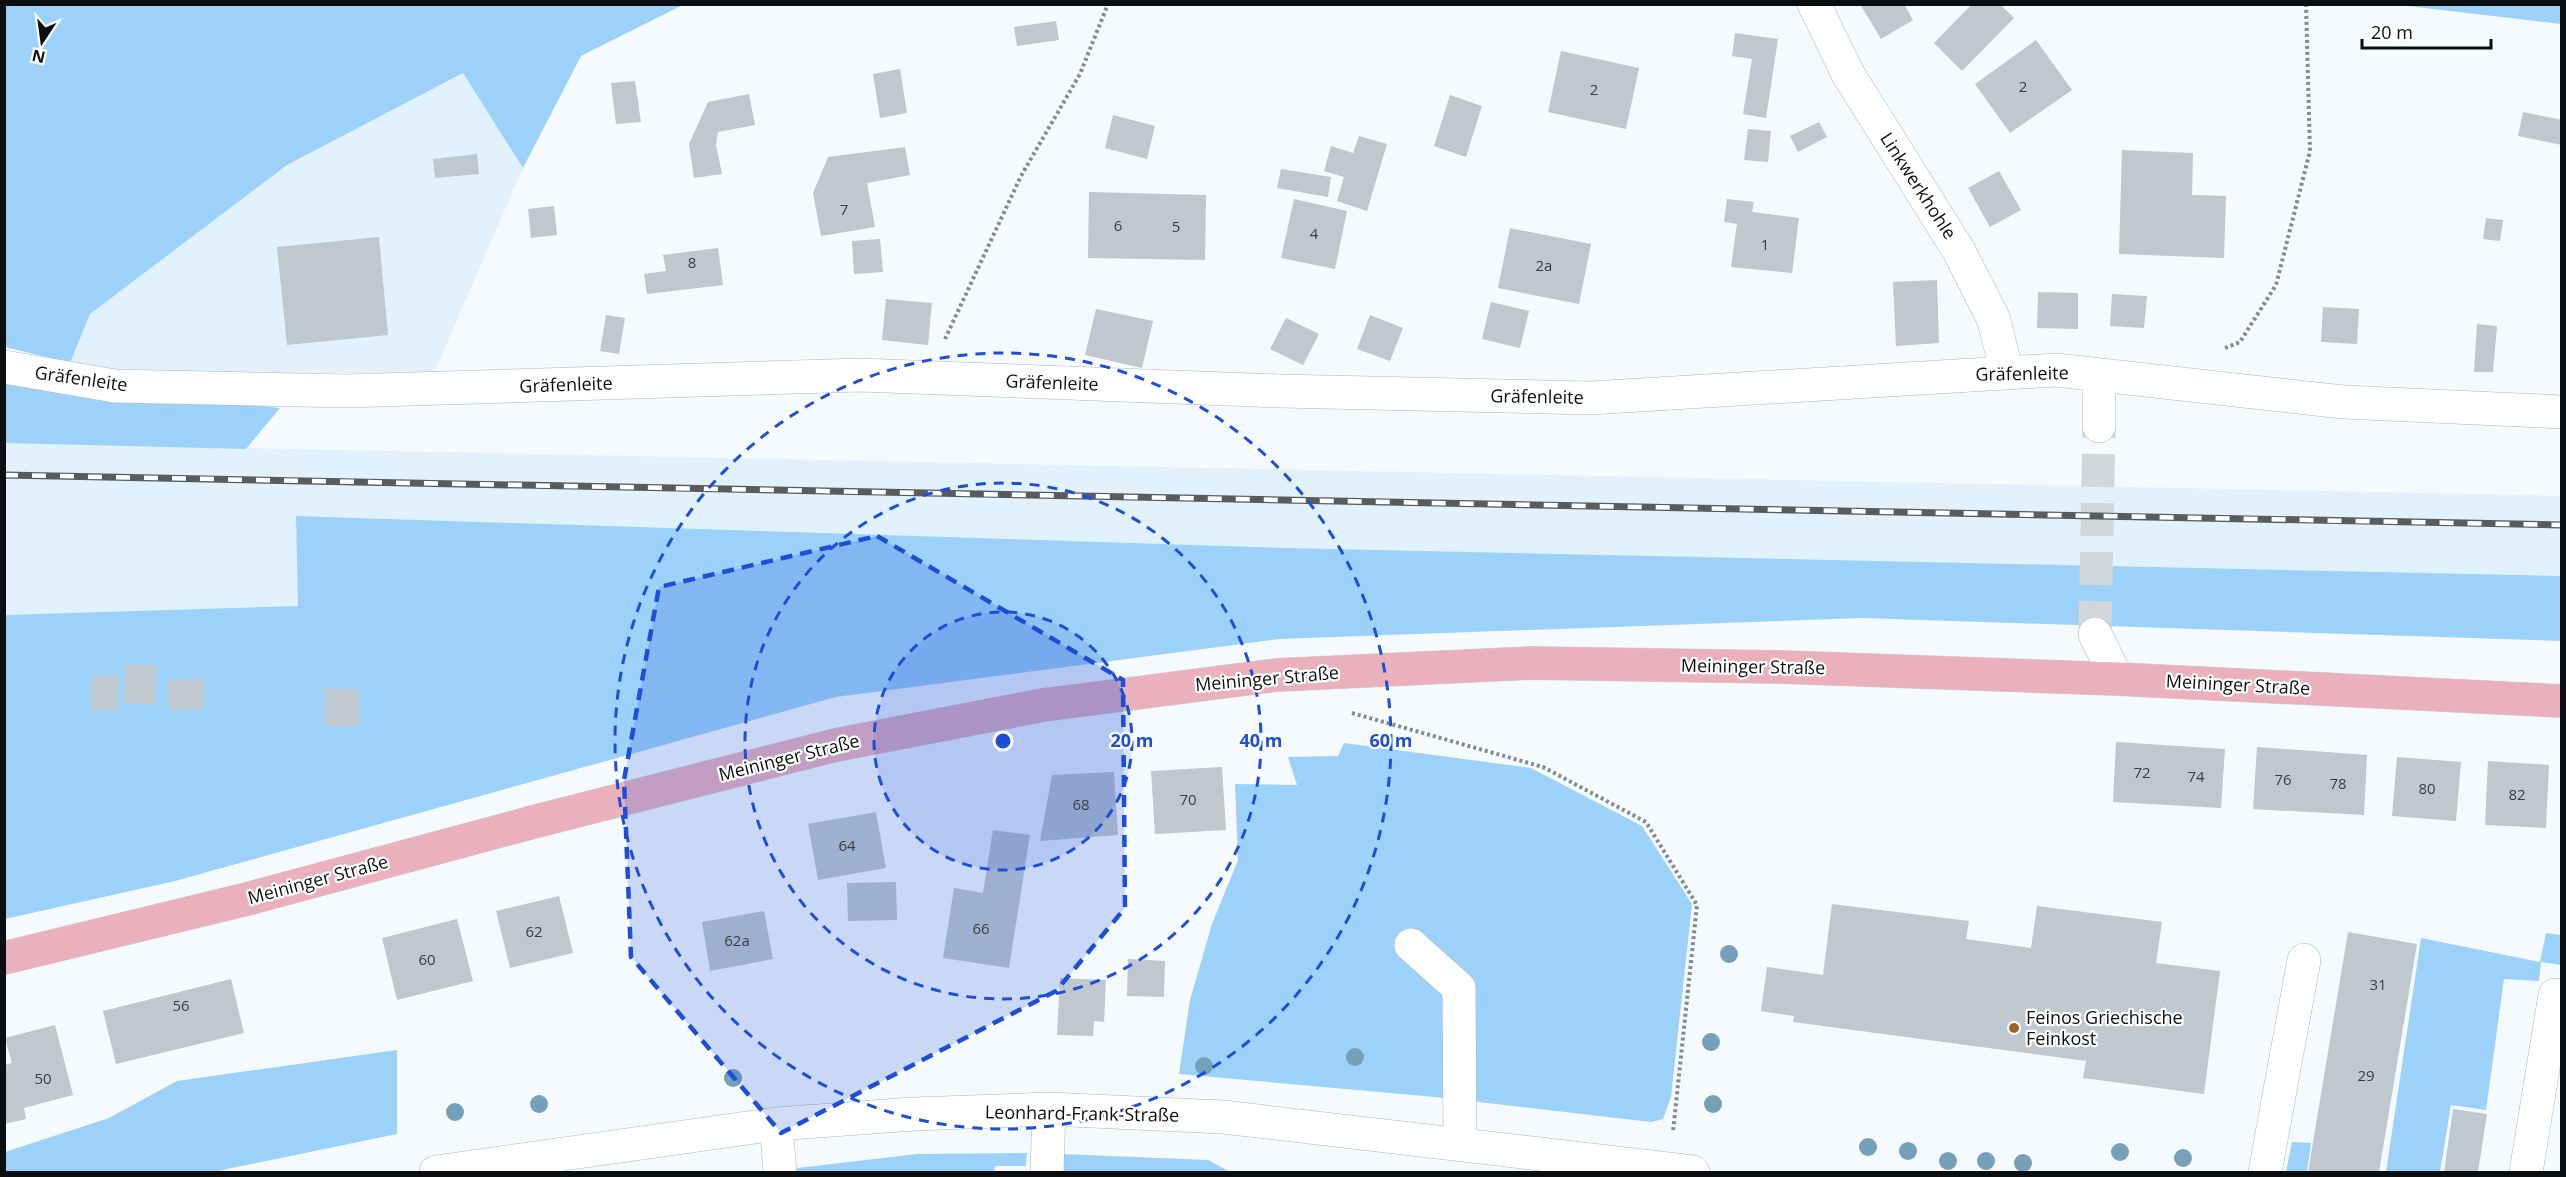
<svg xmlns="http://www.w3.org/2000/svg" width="2566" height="1177" font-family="'Open Sans',sans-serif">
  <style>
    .built { fill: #e1f1fd }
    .green { fill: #9cd2f9 }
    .building { fill: #bfc8cf }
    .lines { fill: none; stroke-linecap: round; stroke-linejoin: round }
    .minor-tunnel { stroke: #d1d7da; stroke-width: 33; stroke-dasharray: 33 16; stroke-linecap: butt }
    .minor-casing { stroke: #adb6bc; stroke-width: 34 }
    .major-casing { stroke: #d3d4d4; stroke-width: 34 }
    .path { stroke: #858a8d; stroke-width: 4; stroke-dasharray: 3 3; stroke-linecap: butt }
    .minor { stroke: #fff; stroke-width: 33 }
    .major { stroke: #eab1bd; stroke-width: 33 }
    .rail-casing { stroke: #585c5f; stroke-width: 7 }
    .rail { stroke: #fff; stroke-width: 4.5; stroke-dasharray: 14; stroke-linecap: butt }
    .tree { fill: #74a0b9 }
    .marked { fill: #1d4ed8; fill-opacity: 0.2; stroke: #1d4ed8; stroke-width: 4.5; stroke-dasharray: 12 8; stroke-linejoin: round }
    .ring { fill: none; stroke: #1d4ed8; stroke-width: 3; stroke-dasharray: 10 8 }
    .poi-dot { fill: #a16528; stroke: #fff; stroke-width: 2 }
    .labels { text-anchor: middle; stroke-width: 4.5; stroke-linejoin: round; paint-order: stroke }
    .number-label { font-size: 15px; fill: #393d40 }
    .street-label { font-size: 18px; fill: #0c0f11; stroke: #fff }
    .poi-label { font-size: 18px; fill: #0c0f11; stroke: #fff; text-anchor: start }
    .centre { fill: #1d4ed8; stroke: #fff; stroke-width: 3 }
    .ring-label { font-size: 18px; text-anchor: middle; font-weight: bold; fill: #1d4ed8; stroke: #fff; stroke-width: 4.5; stroke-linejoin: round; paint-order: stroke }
  </style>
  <rect width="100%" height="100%" fill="#f4fafe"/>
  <path class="built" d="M463,73l60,95 -89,205 -291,1 -73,-11 20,-49 197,-149z
    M4,443l2557,53v80l-1273,-28 -991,-32 1,90 -293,9z"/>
  <path class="green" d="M5,5h678l-102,51 -58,112 -60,-95 -176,92 -197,149 -20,49 -65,-16z
    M2399,5h162v19z
    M5,375l275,33 -34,41 -241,-6z
    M296,516l992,32 1274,28 -1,65 -699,-23 -583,21 -443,58 -661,184 -170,38 -1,-304 294,-9z
    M1344,743l187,25 111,58 50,78 -21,193 -8,22 -12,3 -216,-25 -256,-23 11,-74 22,-76 26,-64 -3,-76 62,1 -9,-28 50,-1z
    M2546,933l15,2v30l-20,-3 -2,19 -35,-2 -18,131 -35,-5 -11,67h-54l35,-234 119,24z
    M397,1050v84l-184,38h-208v-20l104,-34 68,-37z
    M2292,1142l19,1 -4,29h-21z
    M1027,1153l-1,13h-31l-1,6h-205v-3l128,-15z
    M1062,1154l146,6 22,12h-169z"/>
  <path class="building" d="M1860,4h44l9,16 -32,19z
    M1972,4h28l14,14 -52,53 -28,-28z
    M1056,21l3,19 -42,6 -3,-19z
    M1735,33l43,6 -12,79 -23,-4 9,-55 -20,-3z
    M2036,40l36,50 -62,43 -35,-49z
    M1561,51l78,17 -13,61 -78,-17z
    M900,69l7,44 -27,5 -7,-44z
    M635,81l6,41 -25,2 -5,-41z
    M749,94l6,31 -37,7 -2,13 6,29 -28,4 -5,-34 19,-42z
    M1450,95l32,11 -16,51 -32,-11z
    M2523,112l39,8v25l-44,-9z
    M1113,115l42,11 -8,33 -42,-11z
    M1819,122l8,15 -29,15 -8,-16z
    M1748,129l23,2 -3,31 -24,-2z
    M1359,136l28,8 -20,67 -30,-10 7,-24 -20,-6 7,-25 22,7z
    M905,147l5,28 -43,8 8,44 -54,9 -8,-43 15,-36z
    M2122,150l71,3 -1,42 34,1 -2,62 -105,-4z
    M477,154l2,20 -44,4 -2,-19z
    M1281,169l50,8 -3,20 -51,-9z
    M1999,171l22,39 -31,17 -22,-39z
    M1089,192l117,3 -1,65 -117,-2z
    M1294,199l53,12 -12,58 -54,-11z
    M1727,199l27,3 -2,10 47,6 -7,55 -61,-6 6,-43 -13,-2z
    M554,206l3,29 -26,3 -3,-29z
    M2486,218l17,2 -3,21 -17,-2z
    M1510,228l81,16 -12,60 -81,-16z
    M379,237l9,98 -101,10 -10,-98z
    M880,239l3,33 -29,2 -2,-33z
    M718,248l5,37 -76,9 -3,-20 22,-3 -3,-16z
    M1937,280l2,63 -43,3 -3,-64z
    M2038,292l40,1v36l-41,-1z
    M2112,294l35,2 -3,32 -34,-2z
    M886,299l46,4 -4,42 -46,-5z
    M1491,302l38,9 -9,37 -38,-9z
    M2323,307l36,2 -2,35 -36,-2z
    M1096,309l57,12 -11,47 -57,-13z
    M606,315l19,3 -6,36 -19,-3z
    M1370,315l33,13 -13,33 -33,-12z
    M1286,318l33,16 -16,31 -33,-16z
    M2477,324l20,2 -4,46h-19z
    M125,664l32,1 -2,40 -32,-2z
    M92,675l27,1 -2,35 -27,-2z
    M203,679l2,30 -36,1 -1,-30z
    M324,689h35v37h-35z
    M2116,742l109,7 -4,59 -108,-6z
    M2257,747l110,8 -3,60 -111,-6z
    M2397,757l64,5 -5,59 -64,-5z
    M2488,761l61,4 -3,63 -61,-3z
    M1222,767l4,63 -71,4 -4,-63z
    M1114,772l4,63 -78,6 12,-66z
    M876,812l10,56 -68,12 -10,-56z
    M993,830l37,5 -21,133 -66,-10 11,-70 29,5z
    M896,882l1,38 -49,1 -1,-38z
    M559,896l14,57 -63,15 -14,-57z
    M1832,904l137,17 -3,18 65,9 6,-42 125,16 -6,41 64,8 -16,123 -121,-16 3,-17 -293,-39 1,-6 -33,-5 6,-44 56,8z
    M764,911l9,48 -63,12 -8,-49z
    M457,919l16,62 -76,19 -15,-62z
    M2348,932l69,12 -38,228h-71z
    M1128,959l37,2 -1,36 -37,-1z
    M1060,978l46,2 -2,42 -10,-1 -1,15 -36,-1z
    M231,979l13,54 -128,31 -13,-53z
    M55,1025l18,70 -49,13 2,11 -22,5v-59l8,-2 -7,-25z
    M2453,1109l34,5 -9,58h-34z"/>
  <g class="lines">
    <path class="minor-tunnel" d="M2095,634l4,-208"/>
    <defs>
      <path id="minor" d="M1814,4l34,70 111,177 35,69 13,53
        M4,367l111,19 231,5 514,-16 421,16 309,7 466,-28 287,32 219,10
        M2099,426v-51
        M2095,634l22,45
        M1411,945l48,43 1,155
        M776,1124l4,48
        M436,1172l340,-48 138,-10 135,-5 174,8 470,55
        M1047,1172l2,-63
        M2265,1172l39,-212
        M2526,1172l29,-177"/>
      <path id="major" d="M4,958l243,-59 290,-78 299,-76 207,-40 234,-30 253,-12 251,4 336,12 445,22"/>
    </defs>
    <use href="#minor" class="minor-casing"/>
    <use href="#major" class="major-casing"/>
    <path class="path" d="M945,339l76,-163 59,-102 28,-70
      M2225,348l15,-6 36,-57 34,-134 -4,-147
      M1352,713l191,54 103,55 51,83 -24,227"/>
    <use href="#minor" class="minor"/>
    <use href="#major" class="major"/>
    <defs>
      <path id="rail" d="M4,475l2558,50"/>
    </defs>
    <use href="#rail" class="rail-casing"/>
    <use href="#rail" class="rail"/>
  </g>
  <g class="tree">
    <circle cx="1729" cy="954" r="9"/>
    <circle cx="1711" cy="1042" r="9"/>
    <circle cx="1355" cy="1057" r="9"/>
    <circle cx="1204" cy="1066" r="9"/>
    <circle cx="733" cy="1078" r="9"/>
    <circle cx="539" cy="1104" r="9"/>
    <circle cx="1713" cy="1104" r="9"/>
    <circle cx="455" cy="1112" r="9"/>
    <circle cx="1868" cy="1147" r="9"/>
    <circle cx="1908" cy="1151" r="9"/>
    <circle cx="2120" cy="1152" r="9"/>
    <circle cx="2183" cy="1158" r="9"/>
    <circle cx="1948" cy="1161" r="9"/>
    <circle cx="1986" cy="1161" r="9"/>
    <circle cx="2023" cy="1163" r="9"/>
  </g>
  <path class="marked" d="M877,536l246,144 2,228 -69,83 -275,142 -150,-176 -7,-177 35,-193z"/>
  <circle cx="1003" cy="741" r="129" fill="#1d4ed8" fill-opacity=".12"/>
  <g class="ring">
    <circle cx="1003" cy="741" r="129"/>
    <circle cx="1003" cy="741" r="258"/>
    <circle cx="1003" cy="741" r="388"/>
  </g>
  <circle class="poi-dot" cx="2014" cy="1028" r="6"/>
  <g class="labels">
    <g class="number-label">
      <text x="2023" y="92">2</text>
      <text x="1594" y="95">2</text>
      <text x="844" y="215">7</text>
      <text x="1118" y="231">6</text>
      <text x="1176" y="232">5</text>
      <text x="1314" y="239">4</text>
      <text x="1765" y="250">1</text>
      <text x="692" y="268">8</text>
      <text x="1544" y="271">2a</text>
      <text x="2142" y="778">72</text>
      <text x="2196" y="782">74</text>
      <text x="2283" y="785">76</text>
      <text x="2338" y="789">78</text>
      <text x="2427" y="794">80</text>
      <text x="2517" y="800">82</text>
      <text x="1188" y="805">70</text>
      <text x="1081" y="810">68</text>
      <text x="847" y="851">64</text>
      <text x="981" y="934">66</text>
      <text x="534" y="937">62</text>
      <text x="737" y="946">62a</text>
      <text x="427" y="965">60</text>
      <text x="2378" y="990">31</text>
      <text x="181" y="1011">56</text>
      <text x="2366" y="1081">29</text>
      <text x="43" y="1084">50</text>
    </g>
    <g class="street-label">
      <text transform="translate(1918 186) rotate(57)" y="6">Linkwerkhohle</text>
      <text transform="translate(2022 374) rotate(-1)" y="6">Gräfenleite</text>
      <text transform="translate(81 379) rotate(8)" y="6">Gräfenleite</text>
      <text transform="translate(1052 383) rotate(2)" y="6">Gräfenleite</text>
      <text transform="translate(566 385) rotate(-2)" y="6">Gräfenleite</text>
      <text transform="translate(1537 397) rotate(1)" y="6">Gräfenleite</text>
      <text transform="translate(1753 667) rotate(1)" y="6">Meininger Straße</text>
      <text transform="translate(1267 679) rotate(-5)" y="6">Meininger Straße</text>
      <text transform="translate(2238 685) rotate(3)" y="6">Meininger Straße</text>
      <text transform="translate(789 758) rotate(-14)" y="6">Meininger Straße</text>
      <text transform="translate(318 880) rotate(-15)" y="6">Meininger Straße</text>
      <text transform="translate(1082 1114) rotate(1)" y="6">Leonhard-Frank-Straße</text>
    </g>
    <g class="poi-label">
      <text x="2026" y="1024">Feinos Griechische<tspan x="2026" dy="21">Feinkost</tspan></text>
    </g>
  </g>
  <circle cx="1003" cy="741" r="9" class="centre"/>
  <g class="ring-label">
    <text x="1132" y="747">20 m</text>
    <text x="1261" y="747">40 m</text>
    <text x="1391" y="747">60 m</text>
  </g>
  <rect width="2566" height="1177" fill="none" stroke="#0c0f11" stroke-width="12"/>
  <g transform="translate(42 42) rotate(193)" stroke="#ffffff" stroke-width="4.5" paint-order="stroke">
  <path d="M0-4.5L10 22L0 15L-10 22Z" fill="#0c0f11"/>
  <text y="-9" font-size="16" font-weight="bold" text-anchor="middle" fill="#0c0f11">N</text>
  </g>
  <path d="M2362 39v9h129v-9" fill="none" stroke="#0c0f11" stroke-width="3"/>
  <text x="2371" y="39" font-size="18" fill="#0c0f11" stroke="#ffffff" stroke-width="4.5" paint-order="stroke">20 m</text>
</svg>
